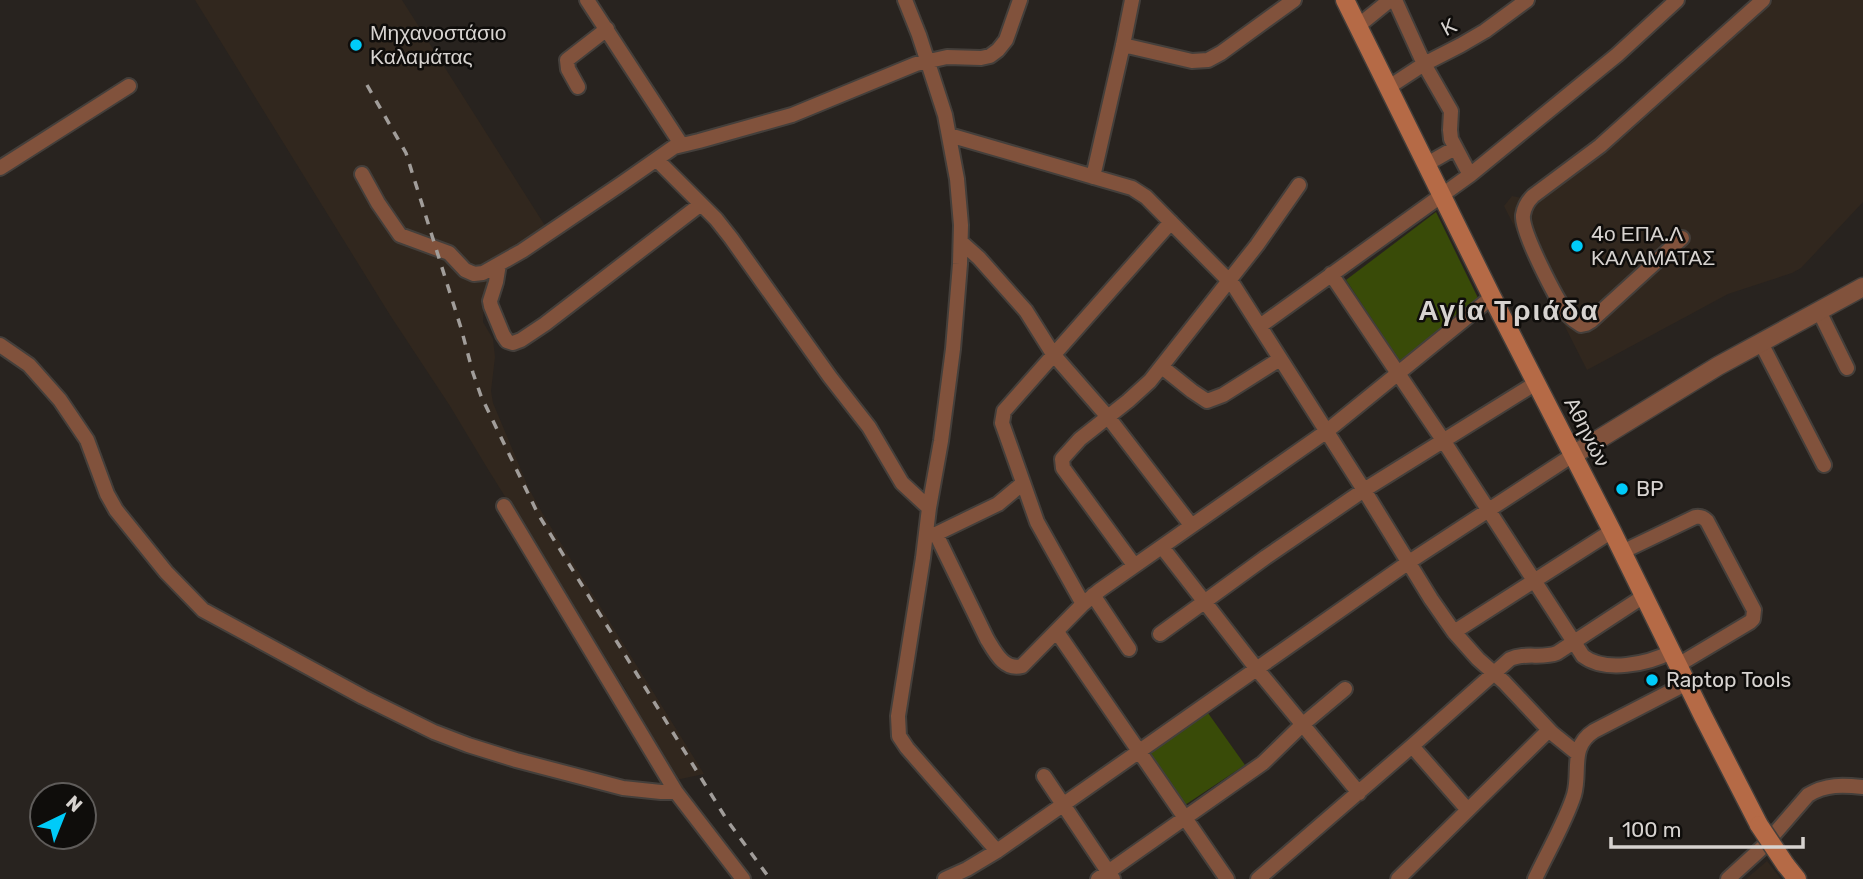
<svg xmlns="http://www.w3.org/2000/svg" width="1863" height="879" font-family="Rubik,sans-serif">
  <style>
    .built { fill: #31271e }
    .green { fill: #394b08 }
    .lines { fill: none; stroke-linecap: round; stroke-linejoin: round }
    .minor-casing { stroke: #443f3b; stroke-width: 18 }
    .tertiary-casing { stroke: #443f3b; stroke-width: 21 }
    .secondary-casing { stroke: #443f3b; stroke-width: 21 }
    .minor { stroke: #81523c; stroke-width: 14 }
    .tertiary { stroke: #81523c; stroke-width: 18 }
    .secondary { stroke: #b56a46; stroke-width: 18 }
    .rail { stroke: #a19d9a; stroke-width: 3.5; stroke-dasharray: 9 9; stroke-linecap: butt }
    .secondary-bridge-casing { stroke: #443f3b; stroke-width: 21; stroke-linecap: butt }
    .secondary-bridge { stroke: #b56a46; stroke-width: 18 }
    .poi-dot { fill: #00cbf9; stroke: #0f0d0b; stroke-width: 2.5 }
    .labels { text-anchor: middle; stroke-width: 5; stroke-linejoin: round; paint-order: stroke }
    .street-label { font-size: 21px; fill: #d7d3d0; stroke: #0f0d0b }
    .poi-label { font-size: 21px; fill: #d7d3d0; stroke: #0f0d0b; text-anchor: start }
    .district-label { font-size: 28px; font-weight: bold; letter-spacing: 2px; fill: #d7d3d0; stroke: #0f0d0b }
  </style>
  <rect width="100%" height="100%" fill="#28231f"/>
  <path class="built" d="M195,0h207l147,232 -55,36 -10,37 -1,17 10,17 2,18 -4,34 2,12 36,86 15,27 160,258 -28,6 -52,-93 -138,-221 -36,-60 -60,-91z
    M1773,0h90v202l-62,66 -9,5 -64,21 -141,76 -83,-164 8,-10 26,5 45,-32 50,-40z
    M1767,861l14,18h-35z"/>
  <path class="green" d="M1436,212l43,88 -78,63 -55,-83z
    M1208,713l37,52 -60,40 -36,-52z"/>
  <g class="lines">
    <defs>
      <path id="minor" d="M587,0l94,144
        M905,0l14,35 26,80 12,64 4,46 -1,39 -7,85 -12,92 -12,67 -6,50 -25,158 1,20 8,12 90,103
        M1395,0l29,64 27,47 -1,19 1,9 19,36
        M1358,26l32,-26
        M1123,45l69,16 16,-1 13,-7 73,-53
        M578,87l-10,-18 -1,-9 40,-31
        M1389,87l35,-23 37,-19 24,-14 42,-31
        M949,135l183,53 14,9 88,89 130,204 67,109 23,33 24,27 26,23 48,51 26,21
        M657,160l59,59 15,19 99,139 39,50 33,56 27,25
        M1427,164l28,-16
        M0,168l129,-82
        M362,174l16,29 22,32 49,18 16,17 9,4 9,-1 39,-22 99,-67 53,-37 25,-6 93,-26 124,-51 31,-7 34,1 9,-2 8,-6 8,-10 14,-40
        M1093,177l30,-132 9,-45
        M1682,238l-91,83 -5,3 -5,1c-5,-3 -9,-6 -13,-10 -11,-15 -47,-83 -45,-100 1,-7 5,-14 10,-19l67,-50 163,-146
        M961,242l18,16 47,53 27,43 55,63 83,108
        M499,264l-3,18 -6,19 1,5 12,29 4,6 6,2 8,-3 24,-16 156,-120
        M1331,274l112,166 140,216c22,17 65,8 88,-4
        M1819,311l28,57
        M1260,326l210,-151 147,-120 60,-55
        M1761,343l63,122
        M0,345l29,20 31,35 27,40 20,54 9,16 50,62 37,38 160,87 71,35 34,13 48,15 107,28 38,4h15
        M1162,367l30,24 15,10 16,-6 57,-36
        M504,506l172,286 67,87
        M928,534h8l62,-30 24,-20
        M936,534l51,105c8,13 17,32 35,27l61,-62 17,-14 227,-159 165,-134
        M1162,547l94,121 103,125
        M1622,552l73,-35c5,-1 8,0 12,4l47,89 -1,9 -3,3 -72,43
        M1134,565l-71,-97 -1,-9 18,-20 48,-38 22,-20 107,-136 42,-60
        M1093,595l36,54
        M1083,604l-46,-82 -35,-99 2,-12 167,-189
        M1057,632l170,247
        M1454,632l158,-101
        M1160,634l106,-77 98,-67 172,-107
        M1412,746l55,63
        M1044,776l69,103
        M945,879l22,-10 30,-18 412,-289 164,-107
        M1098,879l165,-116 39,-38 43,-36
        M1258,879l154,-133 98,-87c15,-7 32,0 47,-6l87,-57
        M1398,879l151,-149
        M1535,879c12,-26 31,-58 39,-84 7,-24 -5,-48 20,-64l93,-48
        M1728,879l35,-32 45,-52c18,-11 35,-10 55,-8"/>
      <path id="tertiary" d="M1573,455l145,-89 145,-79"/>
      <path id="secondary" d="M1345,0l147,297 120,234 91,185 56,109
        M1785,864l12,15"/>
    </defs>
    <use href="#minor" class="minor-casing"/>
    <use href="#tertiary" class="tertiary-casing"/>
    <use href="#secondary" class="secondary-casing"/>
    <use href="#minor" class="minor"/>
    <use href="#tertiary" class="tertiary"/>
    <use href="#secondary" class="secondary"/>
    <path class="rail" d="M367,85l39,68 55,175 12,45 8,23 57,118 189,306 43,59"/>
    <defs>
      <path id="secondary-bridge" d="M1759,825l26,39"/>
    </defs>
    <use href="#secondary-bridge" class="secondary-bridge-casing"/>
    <use href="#secondary-bridge" class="secondary-bridge"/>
  </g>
  <g class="poi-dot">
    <circle cx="356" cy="45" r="7"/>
    <circle cx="1577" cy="246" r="7"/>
    <circle cx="1622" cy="489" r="7"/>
    <circle cx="1652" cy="680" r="7"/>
  </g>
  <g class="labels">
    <g class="street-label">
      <text transform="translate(1449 27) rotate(-28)" y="7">Κ</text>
      <text transform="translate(1587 432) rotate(63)" y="7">Αθηνών</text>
    </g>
    <g class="poi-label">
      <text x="370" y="40">Μηχανοστάσιο<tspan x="370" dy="24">Καλαμάτας</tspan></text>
      <text x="1591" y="241">4ο ΕΠΑ.Λ<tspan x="1591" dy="24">ΚΑΛΑΜΑΤΑΣ</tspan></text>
      <text x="1636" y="496">BP</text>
      <text x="1666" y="687">Raptop Tools</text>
    </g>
    <g class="district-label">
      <text x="1509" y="320">Αγία Τριάδα</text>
    </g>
  </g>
  <g transform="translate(63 816) rotate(43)"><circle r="33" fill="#0f0d0b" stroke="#5f5c5a" stroke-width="2"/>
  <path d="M0-5L12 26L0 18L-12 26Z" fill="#00cbf9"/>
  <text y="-10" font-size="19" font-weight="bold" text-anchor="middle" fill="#d7d3d0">N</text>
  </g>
  <path d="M1611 837v10h192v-10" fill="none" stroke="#d7d3d0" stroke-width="3.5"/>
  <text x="1622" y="837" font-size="21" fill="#d7d3d0" stroke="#0f0d0b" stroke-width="5" paint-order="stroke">100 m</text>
</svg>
